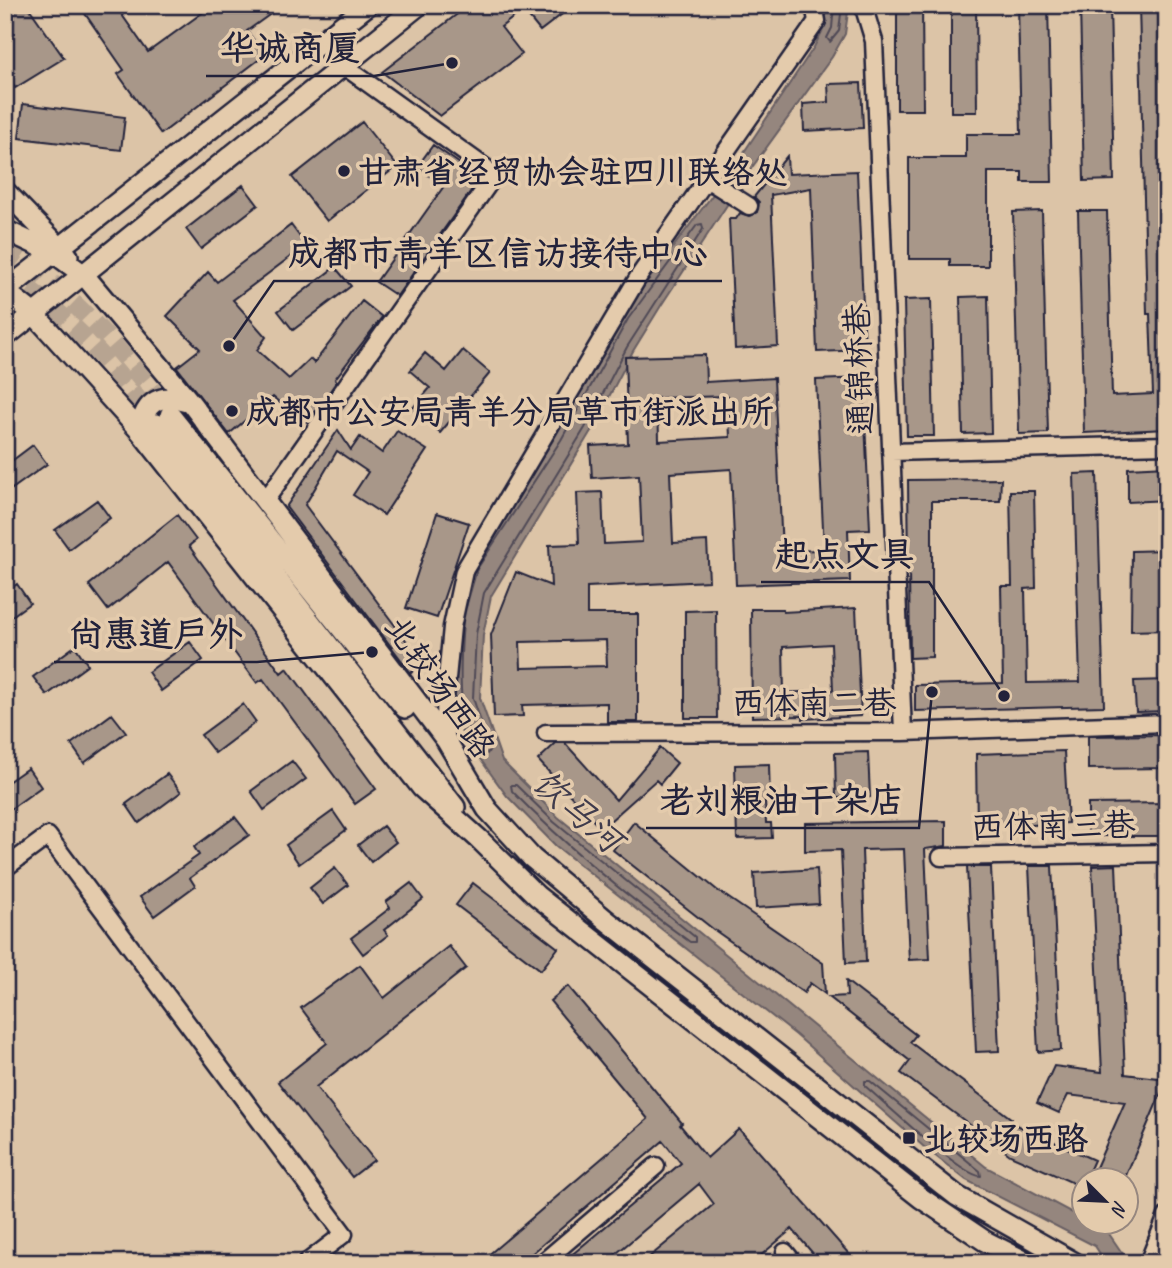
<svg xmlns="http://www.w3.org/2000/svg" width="1172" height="1268" font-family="Caveat,'LXGW WenKai TC',sans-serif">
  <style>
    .water { fill: #95867e; stroke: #675e63; stroke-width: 2 }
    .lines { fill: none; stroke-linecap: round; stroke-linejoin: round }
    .shore { stroke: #504a56; stroke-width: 2 }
    .building { fill: #a89789; stroke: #22223b; stroke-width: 2; fill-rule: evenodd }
    .major-tunnel { stroke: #b7a491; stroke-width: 19; stroke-dasharray: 19 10; stroke-linecap: butt }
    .minor-casing { stroke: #22223b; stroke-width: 21 }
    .major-casing { stroke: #22223b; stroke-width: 24 }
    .minor { stroke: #e4cbac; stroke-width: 16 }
    .major { stroke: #e4cbac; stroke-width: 19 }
    .poi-dot { fill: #22223b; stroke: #e4cbac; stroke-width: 2.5 }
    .labels { text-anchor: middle; stroke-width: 7; stroke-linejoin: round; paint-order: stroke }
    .poi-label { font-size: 33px; font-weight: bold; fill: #22223b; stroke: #e4cbac; text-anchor: start }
    .street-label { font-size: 33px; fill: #22223b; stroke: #e4cbac }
    .water-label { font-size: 35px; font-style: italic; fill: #3f3b4c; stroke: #e4cbac }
    .leader { fill: none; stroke: #22223b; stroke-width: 2.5 }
    .callout-dot { fill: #22223b; stroke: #e4cbac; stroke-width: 2.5 }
    .callout-label { font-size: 35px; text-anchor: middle; font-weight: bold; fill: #22223b; stroke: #e4cbac; stroke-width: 7; stroke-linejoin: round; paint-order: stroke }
  </style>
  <rect width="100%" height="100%" fill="#dcc4a7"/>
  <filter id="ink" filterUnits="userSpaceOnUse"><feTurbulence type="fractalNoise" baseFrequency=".0143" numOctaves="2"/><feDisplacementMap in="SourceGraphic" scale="14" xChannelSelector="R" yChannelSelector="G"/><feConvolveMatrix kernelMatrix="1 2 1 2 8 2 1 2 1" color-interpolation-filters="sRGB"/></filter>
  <g filter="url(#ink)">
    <path class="water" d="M827,5h22l-4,29 -13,23 -84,116 -86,131 -29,47 -42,80 -100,165 -8,39 -3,63 22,63 56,56 428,350 98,52v3l21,6 24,35h-23l-11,-17 -129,-66 -42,-33 -128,-112 -240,-189 -49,-50 -45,-62 -10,-54 5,-66 13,-47 85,-130 67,-122 116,-154 76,-114 11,-21z"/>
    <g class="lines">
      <path class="shore" d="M834,5l-2,23 -5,10 3,4 9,-11 3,-26
        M463,620c-2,37 -11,110 24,134l3,-5 -17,-51 3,-64 8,-41 101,-165 42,-81 76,-118 -1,-5 -5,1 -69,94 -67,121 -84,129 -11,38
        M511,785h5l38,37 141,115v5h-5c-64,-46 -123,-95 -178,-151z
        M865,1081h5l110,90 1,5c-17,2 -98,-75 -116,-90z"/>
    </g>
    <path class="building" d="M5,5h22l37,53 -49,30 -10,-17z
      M79,5h36l33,47 65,-47h70l-36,26 18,24 -104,79 -43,-60 6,-4z
      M469,5h105l-34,26 -17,-21 -22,17 21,27 -82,62 -58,-44z
      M897,5h25l1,105h-26z
      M951,5h25l1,107h-26z
      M1018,5h30l4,177h-30v-10h-34v94h-38v-7h-41v-101h57v-24h55z
      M1080,5h30l4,175 -30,1z
      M1139,5h28v424l-83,4 -6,-222h29l5,185 41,-2 -3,-80h-3z
      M861,83l2,45 -59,3 -1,-27 26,-2 -1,-18z
      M23,104l102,13 -4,33 -102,-12z
      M362,122l35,44 -70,55 -35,-44z
      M433,145l47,33 -83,118 -21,-14 68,-96 -27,-19z
      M787,156l1,18 69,-3 8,179 -48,2 -6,-164 -40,7 7,151 -43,3 -6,-130h7l4,-6 9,3 8,-4 2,-10 -5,-5z
      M243,185l15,20 -57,44 -15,-20z
      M1042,211l6,222 -29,1 -6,-222z
      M291,225l15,20 -73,55 33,37 -9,13 32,29 21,-20 4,4 48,-62 20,16 -47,62 2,2 -27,38 -6,4 -31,-26 -44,37 -52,-67 23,-18 -33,-33 41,-44 9,10z
      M335,267l16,19 -58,44 -15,-19z
      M988,296l3,137 -28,1 -3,-137z
      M931,299l3,137h-27l-3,-136z
      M463,350l27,23 -50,60 -28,-24 18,-21 -20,-17 15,-18 21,18z
      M705,355l1,27 68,-4 8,173 42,-1 -8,-170 47,-2 7,151 -22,1 2,51 -114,4 -5,-116 -61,4 3,70 34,-2 2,40 -122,6v27h51v108h-31v-19l-85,2 1,11 -29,1 -3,-82 25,-63 35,14 -2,-41 30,-1 -2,-51 25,-1 2,52 38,-2 -3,-67 -47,3 -2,-32 38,-2 -3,-87zM728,396l2,41 -71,4 -1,-43zM606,640l1,26 -86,2 -1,-26z
      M338,430l13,20 9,-13 22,16 15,-22 30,19 -43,65 -31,-20 15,-23 -31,-21 -32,54 118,158 -12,10 -125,-166z
      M33,445l14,19 -42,30v-28z
      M1167,466v34l-39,2v-34z
      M1097,473l7,233 -189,5v-26l88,-2 -2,-97h11l-2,-95h24l2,97 -11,1 2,94 53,-1 -6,-208z
      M1001,479l-1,22h-68v156l-22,1 -2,-178z
      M97,500l13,18 -41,31 -14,-19z
      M437,513l32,10 -32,95 -31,-10z
      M177,515l19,25 -7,6 92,127 6,-5 89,121 -21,15 -92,-125 -6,4 -89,-121 -60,48 -19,-25z
      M1167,550v80l-36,1 1,-80z
      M17,584l13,19 -25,18v-28z
      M856,608l5,108 -58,3v-3l-51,1 -1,-108h32v3zM831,644l2,46 -49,3 -1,-46z
      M716,610l1,108h-32v-107z
      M190,642l13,18 -42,31 -13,-19z
      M75,646l13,19 -41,30 -14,-18z
      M1167,680v31l-31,1 -2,-31z
      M243,704l13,18 -41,31 -14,-18z
      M112,714l14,18 -42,31 -13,-19z
      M1167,735v33l-79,1v-33z
      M556,743h9l51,57 44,-52 17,15 -17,21 -4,-4 -55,49 -63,-69z
      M1064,751l4,72 -91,5 -1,-74z
      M868,752l2,45 -34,1 -1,-45z
      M292,761l14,18 -42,31 -13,-19z
      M769,764l1,37h-5l1,22h5l1,15 -35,1 -2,-74z
      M28,768l13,19 -36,26v-29z
      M167,774l14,18 -42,31 -13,-19z
      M1167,803v33h-79v-32z
      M333,811l13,19 -47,34 -13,-19z
      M235,817l14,18 -59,43 5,8 -41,30 -14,-19 59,-42 -5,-8z
      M946,821v25l-21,3 5,110 -21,1 -5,-111 -42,1 4,112 -20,1 -5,-113 -36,1v-28z
      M634,822l83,68 106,73 2,31 -15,-11 -6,10 -91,-64 -100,-79z
      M383,826l13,16 -25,20 -13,-17z
      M1116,865l9,209 42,5 -43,101h-10l-20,-8 31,-70 -57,-7 -9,18 -22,-10 17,-37 48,6 -10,-206z
      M1029,866h23l9,184 -23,2z
      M967,867h24l8,184 -23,1z
      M335,868l13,17 -25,19 -13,-16z
      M817,869l2,35 -63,4 -2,-35z
      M411,883l12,16 -39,31 4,5 -25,19 -12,-16 39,-30 -4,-6z
      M473,883l85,65 -17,22 -85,-65z
      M449,946l17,22 -150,119 58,73 -22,17 -74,-95 49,-39 -26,-35 59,-43 24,33z
      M846,981l70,54 -6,7 102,77 -2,3 84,38 -12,27 -72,-32 -109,-82 9,-12 -81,-64 18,-1z
      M568,986l114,137 -2,2 27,33 32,-29 118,134h-36l-29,-34 -40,34h-110l72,-59 -15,-20 -94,79h-43l119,-100 -18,-22 -142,122h-42l169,-144 -98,-118z"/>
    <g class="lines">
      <path class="major-tunnel" d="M5,249c67,42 114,101 163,162
        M5,273c59,37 110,93 150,150"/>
      <defs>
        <path id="minor" d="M863,5l11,36 29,691
          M708,180l41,26
          M891,452l276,-7
          M265,501l227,-322 -6,-11 -142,-102
          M546,733l357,-1 264,-9
          M446,740l-1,-41 7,-72 12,-56 175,-295 178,-255 -3,-16
          M941,857l226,-4
          M5,868l43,-32 296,398 -38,29
          M785,1252l9,11
          M542,1263l114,-97
          M1148,1263l19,-47
          M1163,1263l4,-9"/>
        <path id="major" d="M5,191l63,65
          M5,230l49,23 30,22 106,127 256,338 41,69 45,49 74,62 351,276 118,67
          M5,291l29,23 106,117 282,357 57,51 58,57 384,302 64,43 43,22
          M5,291l363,-286
          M5,337l414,-332
          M170,415l235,293
          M156,424l299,383
          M140,431c4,-31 22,-39 50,-29"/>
      </defs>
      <use href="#minor" class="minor-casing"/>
      <use href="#major" class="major-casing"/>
      <use href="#minor" class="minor"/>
      <use href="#major" class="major"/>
    </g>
  </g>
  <g class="poi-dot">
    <circle cx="344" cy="171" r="7"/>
    <circle cx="232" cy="411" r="7"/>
    <rect x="902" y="1131" width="14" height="14" rx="3.5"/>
  </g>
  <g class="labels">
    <g class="poi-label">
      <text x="358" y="183">甘肃省经贸协会驻四川联络处</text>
      <text x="246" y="423">成都市公安局青羊分局草市街派出所</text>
      <text x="923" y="1150">北较场西路</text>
    </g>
    <g class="street-label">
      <text transform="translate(858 369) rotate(-92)" y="12">通锦桥巷</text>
      <text transform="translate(441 686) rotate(55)" y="12">北较场西路</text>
      <text x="814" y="714">西体南二巷</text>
      <text transform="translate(1053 825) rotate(-1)" y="12">西体南三巷</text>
    </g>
    <g class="water-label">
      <text transform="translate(578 811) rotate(41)" y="12">饮马河</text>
    </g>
  </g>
  <path class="leader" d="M452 63L374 76H206M229 346L274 281H722M1004 696L929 582H761M372 652L257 662H54M932 692L919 828H646"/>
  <g class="callout-dot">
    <circle cx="452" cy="63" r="7"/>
    <circle cx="229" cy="346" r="7"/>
    <circle cx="1004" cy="696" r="7"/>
    <circle cx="372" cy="652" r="7"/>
    <circle cx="932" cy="692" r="7"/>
  </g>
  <g class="callout-label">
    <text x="290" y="60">华诚商厦</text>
    <text x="498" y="265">成都市青羊区信访接待中心</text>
    <text x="845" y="566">起点文具</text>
    <text x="156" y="646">尚惠道户外</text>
    <text x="782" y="812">老刘粮油干杂店</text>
  </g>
  <rect width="1172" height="1268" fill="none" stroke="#e4cbac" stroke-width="28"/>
  <rect x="14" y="14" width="1144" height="1240" fill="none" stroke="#22223b" stroke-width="2.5" filter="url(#ink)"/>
  <g transform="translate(1105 1201) rotate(114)"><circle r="33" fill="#e4cbac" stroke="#96877f" stroke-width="2"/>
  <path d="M0-5L12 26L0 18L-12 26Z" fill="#22223b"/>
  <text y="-10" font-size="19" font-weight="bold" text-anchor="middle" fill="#22223b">N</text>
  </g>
</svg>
